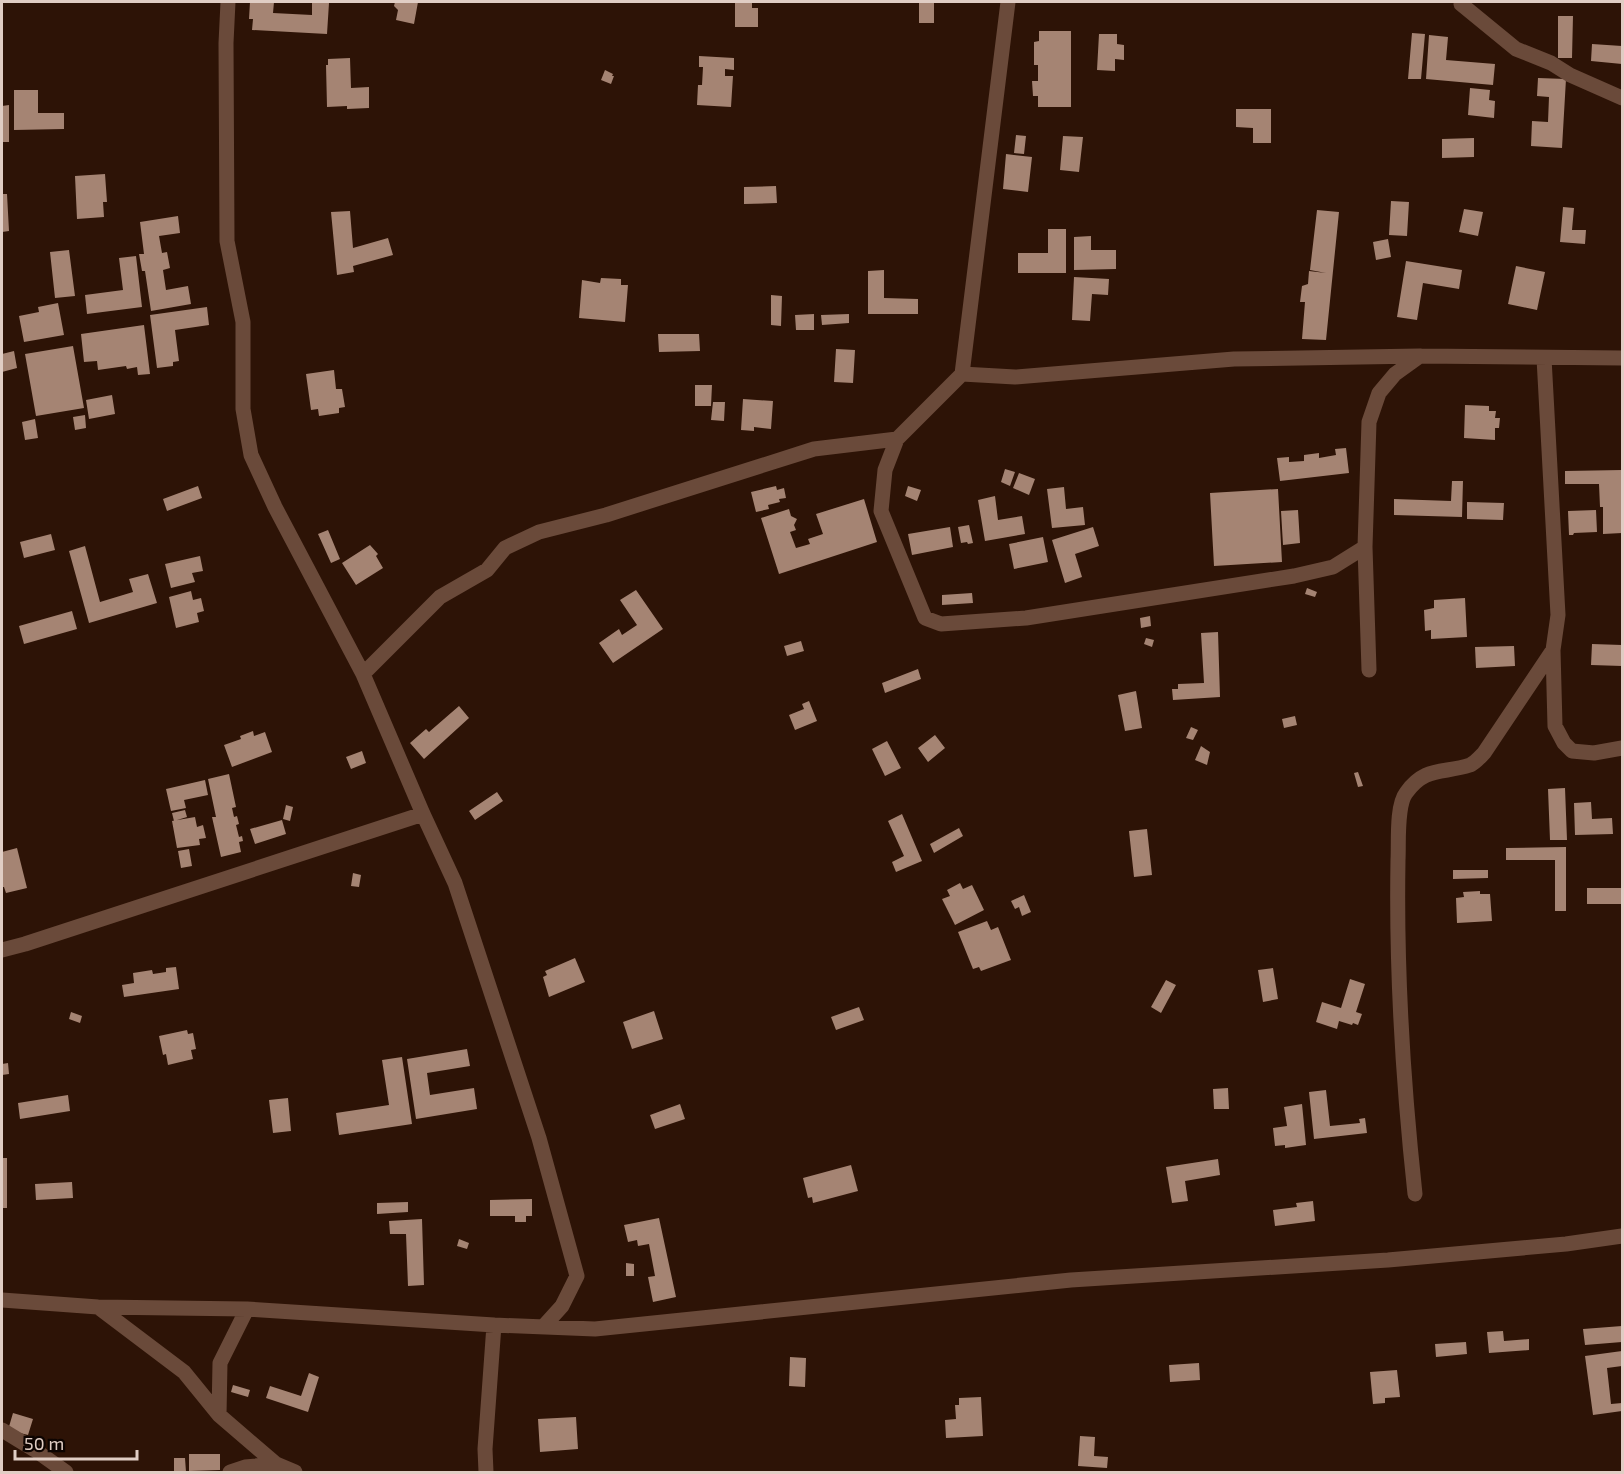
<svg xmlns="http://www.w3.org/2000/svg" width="1624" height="1474" font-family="'Exo 2',sans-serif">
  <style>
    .building { fill: #a58473 }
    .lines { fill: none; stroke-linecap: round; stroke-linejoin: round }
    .minor { stroke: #6a4a3a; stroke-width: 15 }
  </style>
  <rect width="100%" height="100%" fill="#2d1306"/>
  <path class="building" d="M250,2h24l-1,11 39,2v-13l17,1 -2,31 -75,-4 1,-11h-4z
    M395,2h23l-4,22 -18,-4 2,-10 -4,-4z
    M735,2h17v6h6v19h-23z
    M919,2h15v21h-15z
    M1558,16h15l-1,42h-14z
    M1039,31h32v76h-33v-11h-5l-1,-15h6v-16h-4v-23l5,-1z
    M1412,33l13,1 -4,45h-13z
    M1099,34h18v10l7,1v15l-9,-1v12l-18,-1z
    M1429,35l19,2 -2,23 49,4 -2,21 -67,-6z
    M1592,44l30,2v18l-31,-3z
    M699,56l35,2v12l-9,-1v7h8l-2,31 -34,-2 1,-20h4l1,-18h-4z
    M350,58l1,30 18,-1v21l-22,1v-3l-20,1 -1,-42h2v-6z
    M605,70l8,4 -1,2h2l-3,8 -10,-4z
    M1538,78l28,1 -4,69 -31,-2 1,-25 16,1 1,-25 -12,-1z
    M1470,88l20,2 -1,10 6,1 -1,17 -26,-3z
    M14,90h24v23h26v16l-50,1z
    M9,105v37h-7v-36z
    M1236,109h35v34h-18v-15l-17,-1z
    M1016,135l10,1 -2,18 -10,-1z
    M1063,136l20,1 -4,35 -19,-2z
    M1474,138v19l-32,1v-19z
    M1006,154l26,3 -4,35 -25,-3z
    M105,174l2,28h-4l1,15 -27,2 -2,-43z
    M776,186l1,17 -33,1v-17z
    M2,194h5l2,37 -7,1z
    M1391,201l18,1 -2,34 -18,-1z
    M1563,207l11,1 -2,22h14l-1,14 -25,-2z
    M1464,209l19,3 -5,24 -19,-4z
    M1317,210l22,2 -13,128 -24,-1 3,-37h-5l2,-16 6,-2 1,-13 17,2 -16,-3z
    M350,211l3,37 35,-10 5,17 -40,11 1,6 -17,3 -6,-63z
    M178,216l2,17 -21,3 3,17 5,-1 3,16 -7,2 3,20 22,-4 3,18 -40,7 -6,-40h-3l-3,-17h5l-4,-32z
    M1048,229h18v44h-48v-20h30z
    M1091,236v14h25v19l-42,1v-33z
    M1388,239l3,18 -15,3 -3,-18z
    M69,250l6,46 -20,2 -5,-46z
    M136,256l6,51 -55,7 -2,-19 38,-5 -4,-32z
    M1406,261l56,9 -3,19 -36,-6 -6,37 -20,-3z
    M1516,266l29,6 -8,38 -29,-6z
    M884,270v28l34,1v15h-50v-43z
    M1074,277l35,2 -1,16 -16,-1 -2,27 -18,-1z
    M601,278l20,1v6h7l-3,37 -46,-4 3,-38 18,3z
    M771,295l11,1 -1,30 -10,-1z
    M58,303l6,32 -40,7 -5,-26 20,-4 -1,-5z
    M207,307l2,18 -34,5 4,31 -6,1v4l-16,2 -7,-53z
    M814,314v16h-18l-1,-15z
    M849,314v9l-27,2 -1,-10z
    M144,325l6,49 -12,1 -1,-8 -10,2 -1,-3 -28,4 -1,-9 -13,1 -3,-28z
    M658,334h41l1,17 -41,1z
    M73,346l11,62 -48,8 -11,-62z
    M836,349l19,1 -2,33 -19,-1z
    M14,351l3,17 -15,4v-18z
    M334,370l2,19h6l3,18 -6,1v5l-20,3 -1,-7 -7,1 -5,-36z
    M695,385h17l-1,21h-16z
    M112,395l3,19 -26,5 -3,-19z
    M743,399l30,2 -2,28 -17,-2v4l-13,-1z
    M713,402h12l-1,19 -13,-1z
    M1465,405l24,1v5h7l-1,7h5l-1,10h-4v12l-31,-2z
    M85,415l1,13 -11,2 -2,-13z
    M35,419l3,19 -13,2 -3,-18z
    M1346,448l3,25 -69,8 -3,-23 12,-1v5l15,-1v-6l15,-2v5l17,-3 -1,-6z
    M1005,469l10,3 -5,14 -9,-4z
    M1622,470v63l-19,1v-27h-3l-1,-23h-34v-13z
    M1019,473l16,6 -6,16 -16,-7z
    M1452,481h11l-1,36 -68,-2v-16l57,2z
    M198,486l4,12 -35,13 -4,-12z
    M776,486l1,4 7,-2 2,10 -7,1 1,3 -12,3 1,4 -13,3 -5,-20z
    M908,486l13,4 -4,11 -12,-5z
    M1064,487l2,22 17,-2 2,18 -33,3 -5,-39z
    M1278,489l4,73 -68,4 -4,-73z
    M995,496l3,24 24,-4 3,18 -40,7 -7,-41z
    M864,499l13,43 -98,32 -18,-56 28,-9 2,7 6,3 -3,6 2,5 -6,2 6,16 14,-4 -2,-5 15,-5 -7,-20z
    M1467,502l37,1 -1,17 -36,-1z
    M1298,510l2,33 -17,2 -2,-34z
    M1596,510l1,22 -23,1 -1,2h-4l-1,-24z
    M969,525l4,18 -5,1 -1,-2 -6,1 -3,-16z
    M950,527l3,20 -41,8 -4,-21z
    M1093,527l6,19 -24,8 7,23 -17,6 -13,-43z
    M328,530l12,29 -9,4 -13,-29z
    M51,534l4,16 -31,8 -4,-16z
    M1043,537l5,25 -34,7 -5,-25z
    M370,545l8,9 -2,2 7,12 -27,17 -14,-22z
    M85,546l15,56 33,-10 -4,-13 19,-5 9,29 -68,20 -20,-72z
    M200,556l3,15 -11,2 3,9 -24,6 -6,-24z
    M1307,588l10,4 -2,5 -10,-3z
    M636,590l27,39 -50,34 -14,-20 20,-14 3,6 15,-10 -17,-25z
    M191,591l2,9 8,-2 3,13 -7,2 2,9 -23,6 -7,-31z
    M972,593l1,10 -31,2v-10z
    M1465,598l2,39 -36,2v-9l-6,1 -1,-21 10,-2v-8z
    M72,611l5,18 -53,15 -5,-18z
    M1150,616l1,10 -10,2 -1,-10z
    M1218,632l2,65 -47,3 -1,-11h6v-5l26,-1 -3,-50z
    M1146,638l8,2 -2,7 -8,-3z
    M801,641l3,10 -17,5 -3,-10z
    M1592,644l30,1v21l-31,-1z
    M1514,646l1,20 -39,2 -1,-21z
    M918,669l3,10 -36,14 -3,-10z
    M1136,691l6,37 -17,3 -7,-36z
    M809,701l8,20 -22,9 -6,-15 15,-6 -2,-5z
    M459,706l10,12 -45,41 -14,-16 16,-14 3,3z
    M1295,716l2,9 -13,3 -2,-9z
    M1191,727l7,3 -5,10 -7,-2z
    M253,731l1,5 11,-4 7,20 -40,15 -8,-22 17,-6 -1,-3z
    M935,735l10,13 -17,14 -10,-14z
    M887,741l14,27 -16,8 -13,-27z
    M1201,746l9,6 -3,13 -12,-5z
    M362,751l4,12 -15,6 -5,-12z
    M1358,772l5,14 -5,1 -4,-14z
    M229,774l7,33 -4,1 2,9 3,-1 2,8 -3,1 3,12 3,-1 1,5 -4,1 2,10 -20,5 -9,-40h4l-8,-38z
    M205,780l3,15 -24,5 2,8 -15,3 -5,-22z
    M1565,788l2,52h-17l-2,-51z
    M497,792l6,9 -28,19 -6,-9z
    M1591,802l1,17 20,-1 1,16 -38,1 -1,-32z
    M286,805l7,2 -3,14 -7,-2z
    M185,810l2,7 -13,4 -2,-8z
    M902,814l20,47 -26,11 -4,-10 12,-6 -16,-35z
    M195,817l2,10 6,-2 3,13 -7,1 1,6 -23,3 -5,-27z
    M282,820l4,14 -31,10 -5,-15z
    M959,828l4,8 -29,17 -4,-9z
    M1147,829l5,46 -18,2 -5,-46z
    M1566,847v64h-11v-51h-49v-12z
    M17,848l10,40 -21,5 -2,-6h-2v-35z
    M189,849l3,17 -11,2 -3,-17z
    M1453,870h35v8l-35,1z
    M353,873l8,2 -2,12 -8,-1z
    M960,883l3,6 9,-4 12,25 -29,15 -13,-26 8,-3 -3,-6z
    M1587,888h35v16h-35z
    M1480,891v3h10l2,27 -35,2 -1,-25 8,-1 -1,-5z
    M1024,895l7,17 -9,4 -3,-9 -4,2 -4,-8z
    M987,921l4,9 7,-3 13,33 -30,11 -2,-4 -6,2 -15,-37z
    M575,958l10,24 -36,15 -6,-20 4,-2 -2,-4z
    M176,967l3,22 -55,8 -2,-12 12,-2 -1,-10 19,-3 1,4 13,-2v-4z
    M1273,968l5,31 -15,3 -5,-32z
    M1350,979l15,5 -9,28 6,2 -4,11 -5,-2 -1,2 -13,-4 -2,8 -21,-7 6,-20 19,6z
    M1166,980l10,5 -15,28 -10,-6z
    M859,1007l5,13 -28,10 -5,-13z
    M654,1011l9,28 -31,10 -9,-27z
    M71,1012l11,4 -2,7 -11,-4z
    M187,1030l1,4 5,-1 3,16 -5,1 2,9 -25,6 -2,-11 -3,1 -4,-19z
    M467,1049l3,17 -43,7 3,22 44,-7 3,21 -61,10 -9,-60z
    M402,1057l10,67 -73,11 -3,-22 53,-8 -7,-45z
    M8,1063l1,11 -7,1v-11z
    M1228,1088l1,21h-15l-1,-20z
    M1326,1090l4,36 30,-3 -1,-4 6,-1 2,15 -53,6 -5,-47z
    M68,1095l2,16 -50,8 -2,-16z
    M288,1098l3,33 -18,2 -4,-33z
    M680,1104l5,15 -30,10 -5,-14z
    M1302,1104l4,41 -21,3v-3l-10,1 -2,-18 14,-2 -3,-19z
    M2,1158h5v50h-5z
    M1218,1159l2,16 -35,6 3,20 -16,2 -6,-36z
    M851,1165l7,26 -45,12 -1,-6 -4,1 -5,-20z
    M72,1182l1,16 -37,2 -1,-16z
    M532,1199v17h-6v6h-11v-6h-25v-16z
    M1313,1201l2,20 -40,5 -2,-16 24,-3 -1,-4z
    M408,1202v10l-31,2v-11z
    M659,1218l17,79 -23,5 -5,-25 7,-1 -6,-32 -11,2 -1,-6 -9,2 -4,-17z
    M422,1219l2,66 -16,1 -2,-52h-16l-1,-13z
    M459,1239l10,4 -2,6 -10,-3z
    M626,1263l8,1v12h-8z
    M1622,1326v16l-37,3 -2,-16z
    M1503,1331l1,10 25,-2v11l-40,3 -2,-21z
    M1466,1342l1,12 -31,3 -1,-13z
    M1622,1351v15l-15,2 4,36 11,-1v8l-29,4 -8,-59z
    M790,1357l16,1 -1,29 -16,-1z
    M1199,1363l1,17 -30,2 -1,-17z
    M1397,1370l3,27 -15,1v5l-12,1 -3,-32z
    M309,1373l10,4 -11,35 -42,-14 4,-12 31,10z
    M233,1385l17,5 -2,7 -17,-5z
    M981,1397l2,39 -37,2 -1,-18 11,-1 -1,-14h4v-7z
    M13,1413l20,6 -5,16 -20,-5z
    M576,1417l2,32 -38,3 -2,-33z
    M1080,1436l15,1 -1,19 14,1 -1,11 -29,-2z
    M189,1454h31v16l-31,1z
    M174,1458h11l1,14h-12z"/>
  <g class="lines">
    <path class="minor" d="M228,2l-2,41 1,198 16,81v87l8,46 24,52 88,167 60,140 32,69 84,255 38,138 -15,30 -19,21
      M1461,4l55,45 35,14 19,12 52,23
      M1544,358l14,257 -5,35 2,76 9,17 8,8 22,2 28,-5
      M962,374l46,-372
      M897,439l-12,31 -4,41 44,107 16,6 85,-6 268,-42 39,-9 32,-20
      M1369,670l-4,-123 4,-125 10,-29 16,-19 25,-18
      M363,674l77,-77 47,-27 18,-22 34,-16 67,-17 208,-66 83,-10 65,-65 53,3 219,-18 186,-3 202,2
      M2,950l23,-6 398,-130
      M1415,1194c-12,-111 -19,-223 -17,-334 1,-16 -2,-54 8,-67 19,-27 37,-19 64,-28 5,-2 10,-8 14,-12l69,-103
      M2,1300l96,7 149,2 247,16 101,4 476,-49 317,-20 178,-16 56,-8
      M98,1307l86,65 35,43 57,49
      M219,1415l1,-52 27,-54
      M2,1430l33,20 31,22
      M230,1472l15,-5 31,-3 19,8
      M486,1472l-1,-23 9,-124"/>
  </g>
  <rect width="1624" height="1474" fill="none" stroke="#e0cdc4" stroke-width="6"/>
  <path d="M15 1450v9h122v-9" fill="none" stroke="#e0cdc4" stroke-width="3"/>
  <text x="24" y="1450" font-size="18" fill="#e0cdc4" stroke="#0d0401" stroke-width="4.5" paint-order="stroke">50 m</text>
</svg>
